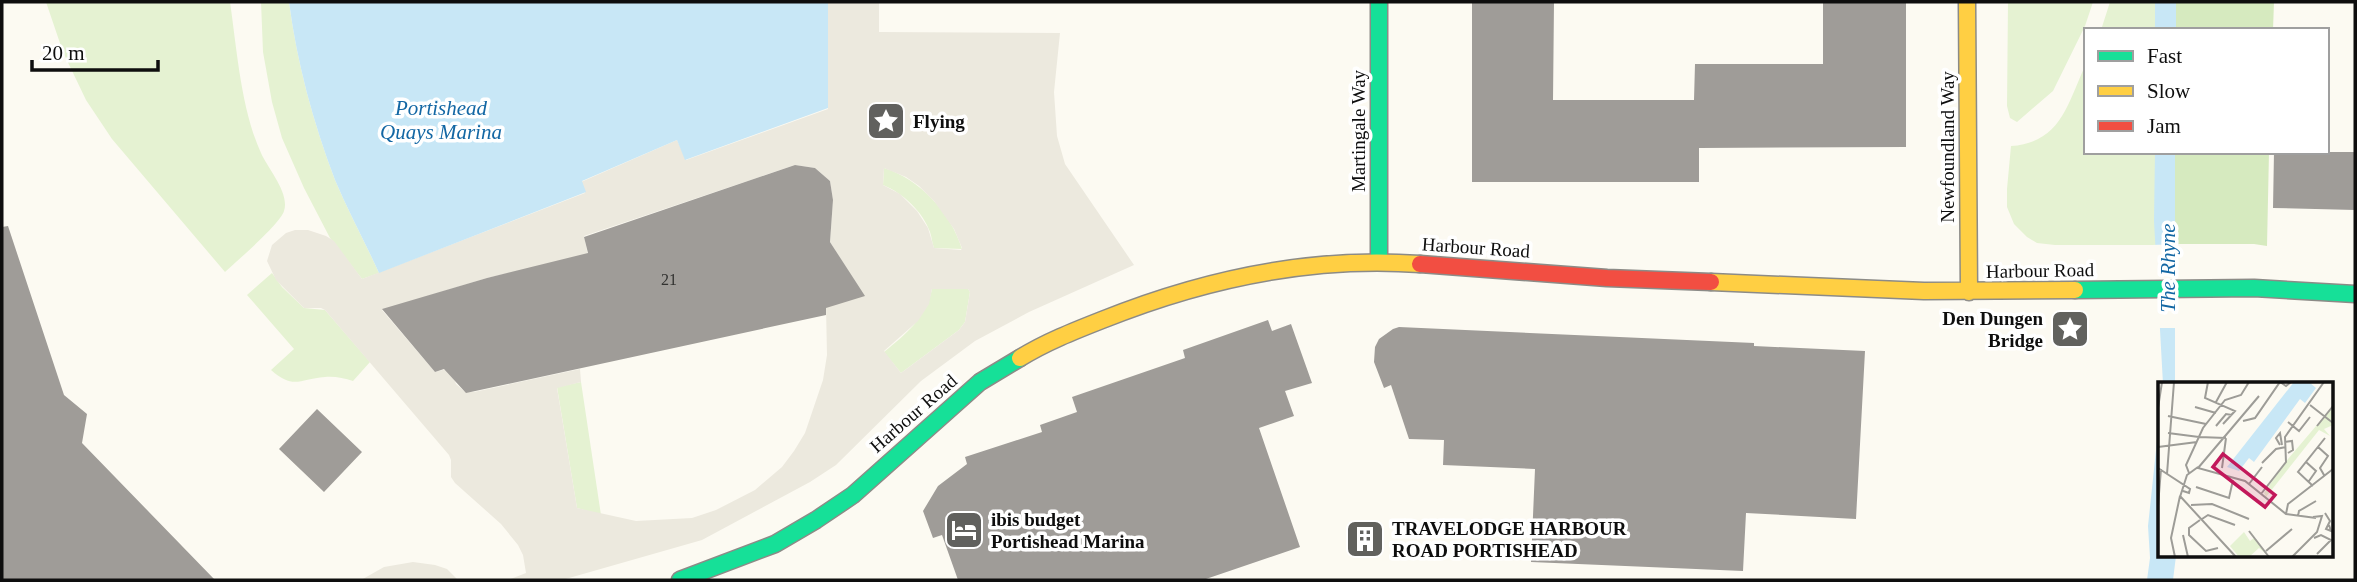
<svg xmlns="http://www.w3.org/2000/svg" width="2357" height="582" font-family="Georgia,serif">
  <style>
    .green { fill: #e5f2d2 }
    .forest { fill: #d6eabf }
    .plaza { fill: #ece9de; fill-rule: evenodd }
    .water { fill: #c8e7f6 }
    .pier { fill: #fcfaf2 }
    .building { fill: #9f9c98 }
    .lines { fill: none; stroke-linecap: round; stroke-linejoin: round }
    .fast-casing { stroke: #8c8b87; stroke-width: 19 }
    .slow-casing { stroke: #8c8b87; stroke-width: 19 }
    .jam-casing { stroke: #8c8b87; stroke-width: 19 }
    .fast { stroke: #16e098; stroke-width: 16 }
    .slow { stroke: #ffcf43; stroke-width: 16 }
    .jam { stroke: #f24e42; stroke-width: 16 }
    .labels { text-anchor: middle; stroke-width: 7; stroke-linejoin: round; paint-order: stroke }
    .number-label { font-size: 16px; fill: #323230 }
    .poi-label { font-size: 19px; font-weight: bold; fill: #0e0e0e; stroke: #fff; text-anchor: start }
    .street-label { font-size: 19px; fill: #0e0e0e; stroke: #fff }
    .water-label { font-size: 21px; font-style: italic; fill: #1367a4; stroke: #fff }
    .inset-road { fill: none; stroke: #9d9c97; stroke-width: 2 }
    .view { fill: #c2185b; fill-opacity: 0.15; stroke: #c2185b; stroke-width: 3.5 }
    .inset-edge { fill: none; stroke: #0e0e0e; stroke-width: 3.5 }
  </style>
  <rect width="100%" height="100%" fill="#fcfaf2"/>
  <path class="green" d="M46,2h184c7,48 11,107 31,151 7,16 29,40 23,58 -4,13 -47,50 -59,61l-113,-133 -26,-39 -23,-48z
    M261,2h28c8,61 24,120 46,178 13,31 30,62 44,93l-17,6 -32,-41 -26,-50 -22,-50 -10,-36 -9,-50z
    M2008,2h85l-8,24 -32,65 -36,31 -7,-4 -3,-12z
    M2110,2h45v28h-54z
    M2086,64v88h69l1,93h-101l-18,-2 -10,-6 -13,-13 -7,-17v-18l4,-43c51,-4 56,-42 75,-82z
    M884,168c36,11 67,45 78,81l-28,-1c-2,-5 -2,-10 -4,-16 -7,-20 -27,-39 -47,-47z
    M272,273l10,14 22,21 21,2 45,52 -17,19c-9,-3 -19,-5 -28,-4 -26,2 -31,13 -54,-7l23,-21 -47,-54z
    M932,289h36l2,3 -5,30 -6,8 -58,43 -17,-21c22,-18 42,-34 48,-63z
    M581,382l20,133 -24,-7 -20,-121z"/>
  <path class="forest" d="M2176,2h98l-1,28h-97z
    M2175,152h94l-2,94 -13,-2h-79z"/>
  <path class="plaza" d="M828,2h51v30l181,1 -6,59 3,44 8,28 69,101 -105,47 -54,29 -54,40 -85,84 -26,17 -108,58 -140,40h-54l18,-7 -3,-18 -5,-10 -17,-21 -46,-41 -4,-6v-17l-2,-5 -124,-145 -4,-2h-17l-28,-28 -9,-19 5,-16 14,-12 9,-3h13l18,6 8,5 28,38 223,-86 -4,-11 96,-42 9,20 142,-51zM795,165l20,3 15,13 3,19 -3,42 29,46 -33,19 1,48 -4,25 -18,53 -11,18 -12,16 -27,23 -39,20 -24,8 -56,3 -59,-13 -20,-120 24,-6 -1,-13 -106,23 -10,-1 -8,-7 -6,-16 -15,4 -53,-62 105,-32 101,-23 -4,-19zM884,168l22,9 13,9 15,15 20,28 8,19 -1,2 -27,-2 -6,-20 -11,-17 -17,-17 -17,-9zM932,289h36l2,3 -5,30 -6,8 -58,43 -17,-22 34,-30 11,-17z
    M413,562l22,3 12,4 11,11h-97l23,-13z"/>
  <path class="water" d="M289,2h539v106l-143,52 -8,-20 -95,41 4,11 -207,81c-14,-31 -31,-62 -44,-93 -22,-58 -38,-117 -46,-178z
    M2155,2h21v28h-21z
    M2155,152h20v232h-12l-9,-163z
    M2159,422v134h17l-3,24h-26l3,-22 -2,-32z"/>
  <path class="pier" d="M2179,244v84h-23l-4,-83z"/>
  <path class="building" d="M1472,2h82l-1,98h141l1,-36h128v-62h83v145l-207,1v34h-227z
    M2274,152h81v58l-82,-2z
    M795,165l20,3 15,13 3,19 -3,42 35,54 -39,12v7l-360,78 -22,-24 -9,3 -53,-63 105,-31 101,-25 -4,-16z
    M8,226l56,169 23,19 -5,29 133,137h-213v-353z
    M1268,320l4,11 19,-7 21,59 -27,8 9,25 -35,12 41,119 -97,33h-245l-16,-45 -9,3 -10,-27 15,-25 29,-22 -2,-7 77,-25 -2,-7 37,-13 -5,-15 113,-39 -2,-8z
    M1399,327l355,16v3l111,5 -9,168 -110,-6 -3,58 -212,-9 4,-93 -92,-4 1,-25 -35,-1 -18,-54 -7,3 -10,-26 1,-15 4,-8 14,-10z
    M317,409l45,43 -38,40 -45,-43z"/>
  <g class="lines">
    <defs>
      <path id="fast" d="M1379,2v259
        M2075,290l179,-2 101,6
        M680,580l95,-36 41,-24 37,-25 127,-113 40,-24"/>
      <path id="slow" d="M1967,2l2,290
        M1711,282l213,9 151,-1
        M1020,358c26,-16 54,-27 82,-38 102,-41 208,-64 318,-56"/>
      <path id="jam" d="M1420,264l187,14 104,4"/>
    </defs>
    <use href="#fast" class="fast-casing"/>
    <use href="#slow" class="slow-casing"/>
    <use href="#jam" class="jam-casing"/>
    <use href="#fast" class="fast"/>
    <use href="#slow" class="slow"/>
    <use href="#jam" class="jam"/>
  </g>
  <defs>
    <symbol id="sight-square" viewBox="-11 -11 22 22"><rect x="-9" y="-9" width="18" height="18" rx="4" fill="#61615e" stroke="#fff"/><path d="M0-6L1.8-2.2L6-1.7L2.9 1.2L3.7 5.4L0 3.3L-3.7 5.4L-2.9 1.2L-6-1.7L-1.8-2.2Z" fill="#fff"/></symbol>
    <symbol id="hotel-square" viewBox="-11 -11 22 22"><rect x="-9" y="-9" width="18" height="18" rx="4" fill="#61615e" stroke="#fff"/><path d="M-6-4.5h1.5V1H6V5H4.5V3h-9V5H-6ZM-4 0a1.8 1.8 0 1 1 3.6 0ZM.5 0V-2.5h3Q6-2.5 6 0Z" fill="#fff"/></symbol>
    <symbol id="building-square" viewBox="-11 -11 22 22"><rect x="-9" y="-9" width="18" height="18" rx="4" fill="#61615e" stroke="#fff"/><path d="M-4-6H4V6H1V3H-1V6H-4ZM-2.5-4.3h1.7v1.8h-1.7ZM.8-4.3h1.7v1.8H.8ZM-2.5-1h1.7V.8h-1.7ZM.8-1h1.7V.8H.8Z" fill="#fff"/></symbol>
  </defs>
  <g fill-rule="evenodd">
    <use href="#sight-square" x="864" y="99" width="44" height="44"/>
    <use href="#sight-square" x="2048" y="307" width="44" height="44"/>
    <use href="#hotel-square" x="942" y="508" width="44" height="44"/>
    <use href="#building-square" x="1343" y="517" width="44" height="44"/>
  </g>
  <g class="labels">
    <g class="number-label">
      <text x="669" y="285">21</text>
    </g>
    <g class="poi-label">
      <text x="913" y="128">Flying</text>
      <text x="2043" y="325" text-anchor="end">Den Dungen<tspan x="2043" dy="22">Bridge</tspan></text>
      <text x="991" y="526">ibis budget<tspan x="991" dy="22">Portishead Marina</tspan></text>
      <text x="1392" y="535">TRAVELODGE HARBOUR<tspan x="1392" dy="22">ROAD PORTISHEAD</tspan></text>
    </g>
    <g class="street-label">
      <text transform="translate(1358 131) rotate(-90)" y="7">Martingale Way</text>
      <text transform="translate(1947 147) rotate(-90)" y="7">Newfoundland Way</text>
      <text transform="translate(1476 247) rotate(4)" y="7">Harbour Road</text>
      <text transform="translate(2040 270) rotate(-1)" y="7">Harbour Road</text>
      <text transform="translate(913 413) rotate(-41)" y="7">Harbour Road</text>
    </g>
    <g class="water-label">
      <text x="441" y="115">Portishead<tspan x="441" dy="24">Quays Marina</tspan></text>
      <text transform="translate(2168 268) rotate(-90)" y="7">The Rhyne</text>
    </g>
  </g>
  <g transform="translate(2158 382)">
    <rect width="175" height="175" fill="#fcfaf2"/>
    <path d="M175,24v19l-9,4 6,7 -11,-6 -53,67 -2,-4 24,-34zM86,150l6,9 4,-3 12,16 -7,-6 -10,9h-10l-9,-11z" fill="#e5f2d2"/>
    <path d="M136,0h15l7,6 -11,15 -5,-4 -46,63 -5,-4 -10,13 -12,-4z" fill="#c8e7f6"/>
    <path class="inset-road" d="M50,0l-3,16 30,13 -12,13M101,14l-61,72 47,13 41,33 30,4M58,20l11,-20M152,23l23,18M37,25l21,6M0,26l4,-26M10,34l38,8M85,39l12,-3 25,-36 6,4 5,-4M130,40l11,9 11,-14M58,44l10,-12 6,1M159,44l16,-20M10,51l31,4M41,55l27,1M127,60l7,-1 1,9 -5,3M122,63l-4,-7 4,-5 2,12M0,65l39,-5M160,65l10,9 -8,12 4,7M148,80l10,9 -7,10M104,81l14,-14 10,-2M0,86l32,21 -1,4 -6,-2M64,86l4,-30M31,91l-3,-8 17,-37 22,-28 16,-5 8,-13M9,92l7,-92M91,102l13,-17M155,104l-15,-14 27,-34M38,105l33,11 4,-18M103,112l25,-32 -1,-25 39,-55M22,114l56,61M22,115l7,-22 11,-8M33,123l21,-1 37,15M0,124l3,-37M167,131l5,8 -4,8 5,2 -2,-6M128,132l2,-10 45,-35M140,134l1,-5 17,-10M44,137l6,-4 27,10M42,138l-11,8v7l17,16 12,-3M91,149l20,26M25,153l5,22M156,156l7,-3 10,5 -14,14M108,169l26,-22M17,175l-4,-19 9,-42M134,175l25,-25 5,-16 -9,1"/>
    <path class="view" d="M65,72l52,41 -10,12 -52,-40z"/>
    <rect width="175" height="175" class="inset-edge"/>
  </g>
  <rect width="2357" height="582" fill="none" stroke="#0e0e0e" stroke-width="7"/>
  <rect x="2084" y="28" width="245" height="126" fill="#ffffff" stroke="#9f9f9f" stroke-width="2"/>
  <rect x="2098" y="51" width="35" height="10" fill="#16e098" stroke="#9f9f9f" stroke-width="2"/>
  <text x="2147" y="63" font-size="21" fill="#0e0e0e">Fast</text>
  <rect x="2098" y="86" width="35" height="10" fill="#ffcf43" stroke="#9f9f9f" stroke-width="2"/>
  <text x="2147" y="98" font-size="21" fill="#0e0e0e">Slow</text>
  <rect x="2098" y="121" width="35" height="10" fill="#f24e42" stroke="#9f9f9f" stroke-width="2"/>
  <text x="2147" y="133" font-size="21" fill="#0e0e0e">Jam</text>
  <path d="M32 60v10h126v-10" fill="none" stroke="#0e0e0e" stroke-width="3.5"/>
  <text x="42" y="60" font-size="21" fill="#0e0e0e" stroke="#ffffff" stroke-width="5" paint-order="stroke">20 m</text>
</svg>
